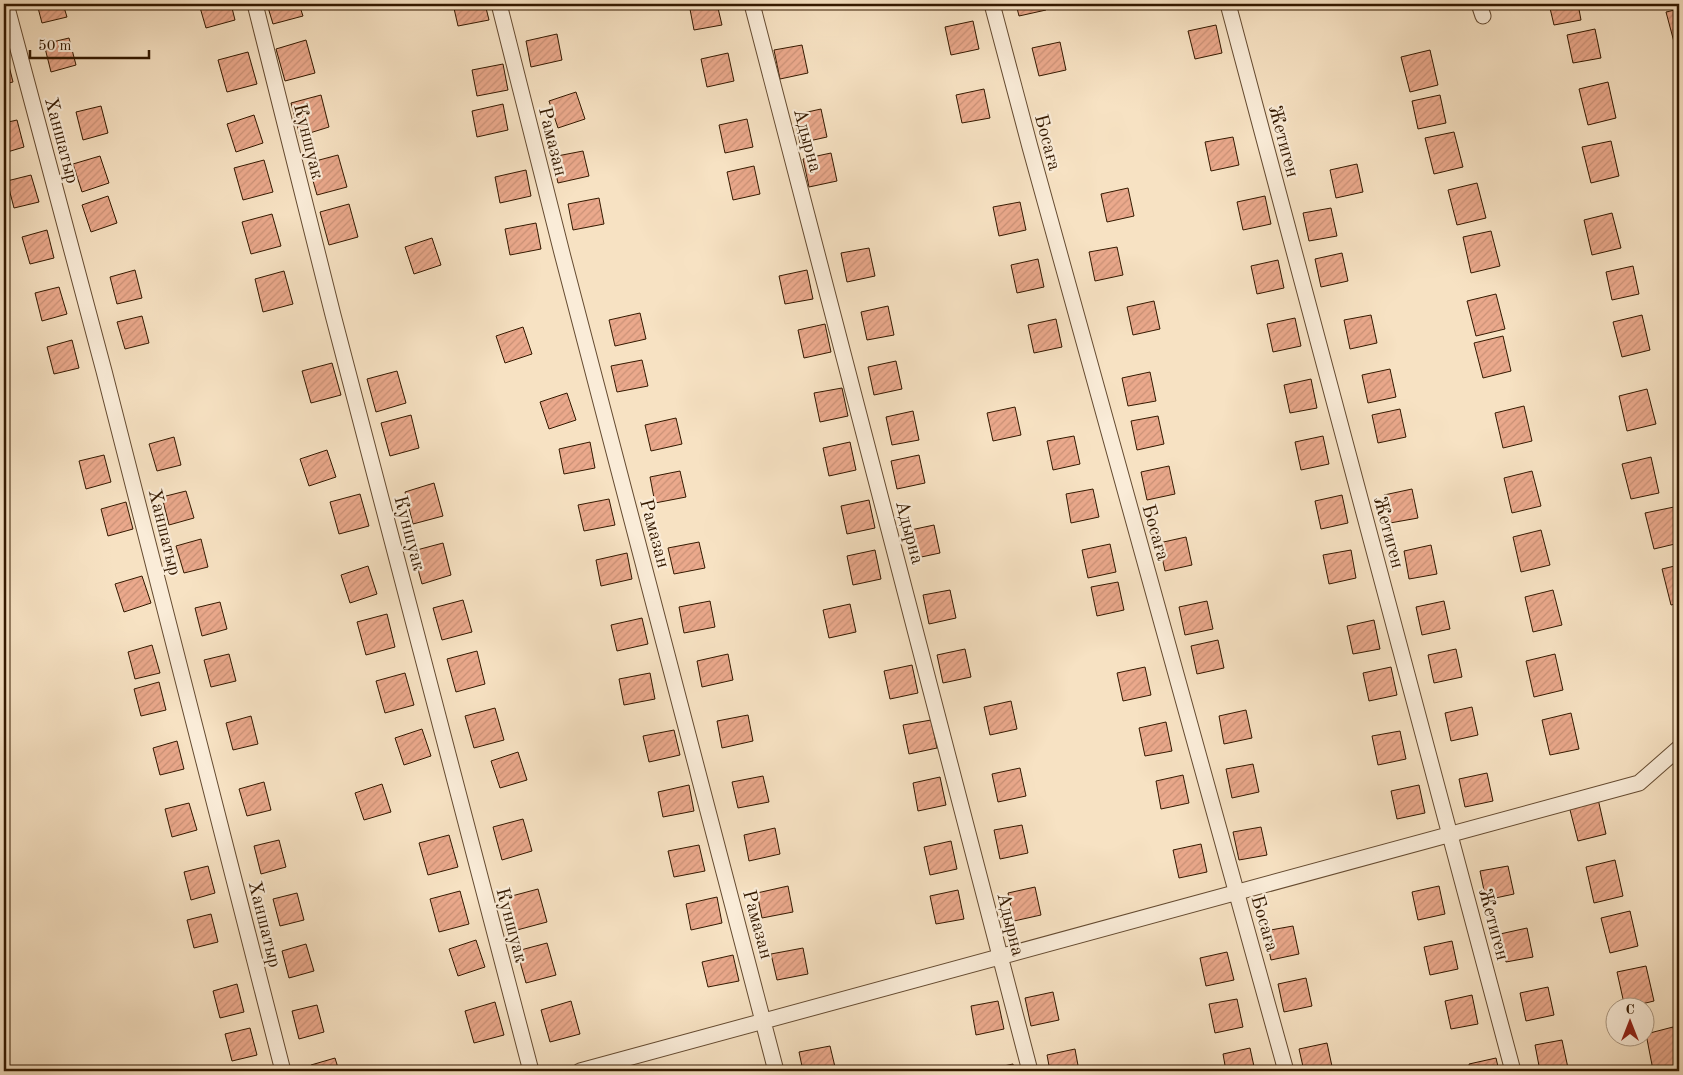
<svg xmlns="http://www.w3.org/2000/svg" width="1683" height="1075" font-family="'Old Standard TT',serif">
  <style>
    .building { fill: url(#building-hatch); stroke: #341900 }
    .lines { fill: none; stroke-linecap: round; stroke-linejoin: round }
    .street-casing { stroke: #654b31; stroke-width: 17 }
    .street { stroke: #faecd8; stroke-width: 15 }
    .labels { text-anchor: middle; stroke-width: 4.5; stroke-linejoin: round; paint-order: stroke }
    .street-label { font-size: 19px; fill: #341900; stroke: #faecd8 }
  </style>
  <defs>
    <pattern id="building-hatch" width="6" height="6" patternUnits="userSpaceOnUse" patternTransform="scale(1.25)"><rect width="6" height="6" fill="#eba98c"/><path d="M-1 1l2-2M0 6l6-6M5 7l2-2" fill="none" stroke="#ca9177"/></pattern>
  </defs>
  <rect width="100%" height="100%" fill="#f7e2c3"/>
  <filter id="stains"><feTurbulence type="fractalNoise" baseFrequency=".004" numOctaves="4"/><feColorMatrix values="0 0 0 0 .2 0 0 0 0 .09 0 0 0 0 .02 0 0 0 .5 -.17"/></filter>
  <radialGradient id="worn" r=".72"><stop offset=".6" stop-color="#630" stop-opacity="0"/><stop offset="1" stop-color="#630" stop-opacity=".3"/></radialGradient>
  <path class="building" d="M37,4h26l4,13 -25,6z
    M199,4h32l4,16 -29,8z
    M267,4h32l4,12 -30,8z
    M453,4h32l4,16 -31,6z
    M520,4h20l-19,4z
    M689,4h28l5,21 -28,5z
    M756,4h20l-19,4z
    M887,4h23l-22,5z
    M1016,4h29l1,6 -27,6z
    M1437,4h21l-21,4z
    M1549,4h29l3,16 -27,5z
    M1679,9v32l-5,1 -8,-30z
    M973,21l6,28 -28,6 -6,-28z
    M1216,25l6,28 -27,6 -7,-28z
    M1595,29l6,29 -28,5 -6,-28z
    M557,34l5,26 -31,7 -5,-26z
    M69,38l7,27 -25,7 -7,-28z
    M306,40l9,33 -30,8 -9,-32z
    M1060,42l6,28 -27,6 -7,-28z
    M802,45l6,28 -28,6 -6,-29z
    M1430,50l8,35 -28,7 -9,-35z
    M248,52l9,32 -30,8 -9,-32z
    M728,53l6,28 -27,6 -6,-28z
    M6,54l7,28 -9,2v-29z
    M503,64l5,26 -31,6 -5,-26z
    M1608,82l8,36 -28,7 -9,-36z
    M984,89l6,29 -28,5 -6,-28z
    M576,92l9,27 -27,9 -9,-27z
    M321,95l8,32 -29,9 -9,-33z
    M1440,95l6,28 -28,6 -6,-28z
    M503,104l5,26 -31,7 -5,-26z
    M101,106l7,27 -25,7 -7,-28z
    M821,109l6,28 -27,6 -6,-28z
    M254,115l9,28 -27,9 -9,-28z
    M747,119l6,28 -28,6 -6,-28z
    M17,120l7,27 -20,6v-30z
    M1454,132l9,35 -29,7 -9,-36z
    M1233,137l6,28 -28,6 -6,-29z
    M1611,141l8,35 -28,7 -9,-36z
    M583,151l6,25 -31,7 -6,-26z
    M831,153l6,28 -28,6 -6,-28z
    M338,155l9,32 -30,8 -9,-32z
    M100,156l9,27 -27,9 -9,-28z
    M264,160l9,32 -30,8 -9,-32z
    M1357,164l6,28 -27,6 -6,-28z
    M754,166l6,28 -27,6 -6,-28z
    M526,170l5,26 -31,7 -5,-26z
    M31,175l8,27 -25,6 -7,-27z
    M1477,183l9,35 -29,7 -9,-35z
    M1128,188l6,28 -27,6 -6,-28z
    M108,196l9,27 -26,9 -9,-27z
    M1265,196l6,28 -28,6 -6,-28z
    M599,198l5,26 -31,6 -5,-26z
    M1020,202l6,28 -27,6 -6,-29z
    M349,204l9,33 -29,8 -9,-33z
    M1331,208l6,28 -28,5 -6,-28z
    M1612,213l9,35 -29,7 -8,-35z
    M272,214l9,32 -30,8 -9,-32z
    M536,223l5,26 -31,6 -5,-26z
    M47,230l7,28 -24,6 -8,-27z
    M1491,231l9,35 -29,7 -8,-36z
    M432,238l9,27 -27,9 -9,-27z
    M1117,247l6,28 -28,6 -6,-29z
    M869,248l6,28 -28,6 -6,-29z
    M1342,253l6,28 -27,6 -6,-28z
    M1038,259l6,28 -27,6 -6,-28z
    M1278,260l6,28 -27,6 -6,-28z
    M1633,266l6,28 -27,6 -6,-28z
    M135,270l7,28 -25,6 -7,-27z
    M807,270l6,29 -28,5 -6,-28z
    M284,271l9,33 -30,8 -8,-33z
    M59,287l8,27 -25,7 -7,-28z
    M1496,294l9,35 -29,7 -9,-35z
    M1154,301l6,28 -27,6 -6,-28z
    M888,306l6,29 -27,5 -6,-28z
    M640,313l6,26 -31,7 -6,-26z
    M1371,315l6,28 -27,6 -6,-29z
    M1642,315l8,35 -28,7 -9,-35z
    M142,316l7,27 -24,6 -8,-27z
    M1295,318l6,28 -28,6 -6,-28z
    M1056,319l6,28 -28,6 -6,-28z
    M825,324l6,28 -27,6 -6,-28z
    M523,327l9,27 -27,9 -9,-27z
    M1503,336l8,35 -28,7 -9,-35z
    M72,340l7,28 -25,6 -7,-27z
    M642,360l6,26 -31,6 -6,-26z
    M896,361l6,28 -28,6 -6,-28z
    M332,363l9,32 -30,8 -9,-32z
    M1390,369l6,28 -28,6 -6,-28z
    M397,371l9,32 -30,9 -9,-33z
    M1150,372l6,29 -28,5 -6,-28z
    M1311,379l6,29 -27,5 -6,-28z
    M842,388l6,28 -28,6 -6,-29z
    M1647,389l9,35 -29,7 -8,-35z
    M567,393l9,27 -27,9 -9,-27z
    M1524,406l8,35 -29,7 -8,-35z
    M1015,407l6,28 -28,6 -6,-28z
    M1400,409l6,28 -28,6 -6,-28z
    M913,411l6,29 -27,5 -6,-28z
    M411,415l8,33 -29,8 -9,-33z
    M1158,416l6,28 -27,6 -6,-29z
    M676,418l6,26 -31,7 -6,-26z
    M1074,436l6,28 -27,6 -6,-29z
    M1323,436l6,28 -28,6 -6,-28z
    M174,437l7,28 -24,6 -8,-27z
    M590,442l5,26 -31,6 -5,-25z
    M850,442l6,28 -27,6 -6,-28z
    M327,450l9,27 -27,9 -9,-27z
    M104,455l7,27 -25,7 -7,-28z
    M919,455l6,28 -28,6 -6,-28z
    M1651,457l8,36 -28,6 -9,-35z
    M1169,466l6,28 -28,6 -6,-28z
    M680,471l6,26 -31,6 -5,-26z
    M1532,471l9,35 -29,7 -8,-35z
    M434,483l9,33 -30,8 -8,-32z
    M1093,489l6,28 -28,6 -5,-29z
    M1412,489l6,29 -28,5 -6,-28z
    M186,491l8,27 -25,7 -7,-28z
    M360,494l9,32 -30,8 -9,-32z
    M1342,495l6,28 -27,6 -6,-28z
    M609,499l6,26 -31,6 -6,-26z
    M869,500l6,28 -28,6 -6,-28z
    M126,502l7,27 -25,7 -7,-27z
    M1674,507l5,22v14l-25,6 -9,-36z
    M934,525l6,28 -28,6 -6,-28z
    M1541,530l9,35 -29,7 -8,-35z
    M1186,537l6,28 -27,6 -6,-28z
    M201,539l7,28 -24,6 -8,-27z
    M699,542l6,26 -31,6 -6,-26z
    M443,543l8,32 -29,9 -9,-33z
    M1110,544l6,28 -28,6 -6,-28z
    M1431,545l6,29 -28,5 -5,-28z
    M875,550l6,29 -28,6 -6,-29z
    M1351,550l5,28 -27,6 -6,-29z
    M627,553l5,26 -31,7 -5,-26z
    M1679,565v38l-8,2 -9,-36z
    M368,566l9,28 -27,9 -9,-28z
    M142,576l9,27 -27,9 -9,-28z
    M1118,582l6,28 -27,6 -6,-29z
    M950,590l6,28 -27,6 -6,-29z
    M1553,590l9,35 -29,7 -8,-35z
    M463,600l9,32 -30,8 -9,-32z
    M710,601l5,26 -31,6 -5,-26z
    M1207,601l6,28 -28,6 -6,-28z
    M1444,601l6,28 -28,6 -6,-28z
    M220,602l7,27 -25,7 -7,-28z
    M850,604l6,28 -27,6 -6,-28z
    M387,614l8,33 -29,8 -9,-33z
    M642,618l6,26 -31,7 -6,-26z
    M1374,620l6,29 -27,5 -6,-28z
    M1218,640l6,28 -27,6 -6,-28z
    M152,645l8,28 -25,6 -7,-27z
    M965,649l6,28 -28,6 -6,-28z
    M1456,649l6,28 -28,6 -6,-28z
    M477,651l8,33 -29,8 -9,-33z
    M229,654l7,27 -25,6 -7,-27z
    M728,654l5,26 -31,7 -5,-26z
    M1555,654l8,36 -29,7 -8,-36z
    M912,665l6,28 -28,6 -6,-28z
    M1145,667l6,28 -28,6 -6,-28z
    M1391,667l6,28 -28,6 -6,-28z
    M405,673l9,32 -29,8 -9,-32z
    M650,673l5,26 -31,6 -5,-26z
    M159,682l7,28 -25,6 -7,-27z
    M1011,701l6,28 -27,6 -6,-28z
    M1472,707l6,28 -27,6 -6,-28z
    M495,708l9,32 -30,8 -9,-32z
    M1246,710l6,28 -28,6 -5,-28z
    M1571,713l8,36 -29,6 -8,-35z
    M748,715l5,26 -31,7 -5,-27z
    M251,716l7,28 -25,6 -7,-27z
    M931,720l6,28 -28,6 -6,-29z
    M1166,722l6,29 -27,5 -6,-28z
    M422,729l9,27 -27,9 -9,-27z
    M674,730l6,25 -31,7 -6,-26z
    M1400,731l6,28 -28,6 -6,-29z
    M177,741l7,28 -24,6 -7,-27z
    M518,752l9,28 -27,8 -9,-27z
    M1253,764l6,28 -27,6 -6,-29z
    M1020,768l6,28 -28,6 -6,-28z
    M1487,773l6,28 -28,6 -6,-28z
    M1183,775l6,28 -28,6 -5,-28z
    M763,776l6,26 -31,6 -6,-26z
    M940,777l6,28 -28,6 -5,-28z
    M264,782l7,28 -24,6 -8,-27z
    M382,784l9,28 -27,8 -9,-27z
    M689,785l5,26 -31,6 -5,-25z
    M1419,785l6,28 -28,6 -6,-28z
    M1598,799l8,35 -28,7 -9,-35z
    M189,803l8,27 -25,7 -7,-28z
    M523,819l9,32 -30,9 -9,-33z
    M1022,825l6,28 -28,6 -6,-29z
    M1261,827l6,28 -28,5 -6,-28z
    M775,828l5,26 -31,7 -5,-26z
    M449,835l9,32 -30,8 -9,-32z
    M279,840l7,27 -25,7 -7,-28z
    M951,841l6,28 -27,6 -6,-28z
    M1201,844l6,28 -28,6 -6,-28z
    M699,845l6,26 -31,6 -6,-26z
    M1615,860l8,36 -29,7 -8,-36z
    M208,866l7,27 -24,7 -7,-28z
    M1508,866l6,28 -28,6 -6,-29z
    M788,886l5,26 -31,6 -5,-25z
    M1439,886l6,28 -27,6 -6,-28z
    M1035,887l6,28 -27,6 -6,-28z
    M538,889l9,33 -30,8 -9,-33z
    M958,890l6,29 -28,5 -6,-28z
    M460,891l9,33 -30,8 -9,-33z
    M297,893l7,27 -24,6 -7,-27z
    M717,897l5,26 -31,7 -5,-26z
    M1630,911l8,35 -28,7 -9,-35z
    M211,914l7,28 -24,6 -7,-28z
    M1293,926l6,28 -28,6 -6,-29z
    M1527,928l6,29 -27,5 -6,-28z
    M476,940l9,27 -27,9 -9,-27z
    M1452,941l6,28 -28,6 -6,-28z
    M547,943l9,32 -30,8 -9,-32z
    M306,944l8,27 -25,7 -7,-27z
    M803,948l5,26 -31,6 -6,-26z
    M1227,952l7,28 -28,6 -6,-28z
    M733,955l6,26 -31,6 -6,-25z
    M1646,966l8,35 -29,7 -8,-36z
    M1306,978l6,28 -28,6 -6,-28z
    M237,984l7,28 -24,6 -7,-27z
    M1548,987l6,28 -28,6 -6,-28z
    M1053,992l6,28 -28,6 -6,-28z
    M1472,995l6,29 -27,5 -6,-28z
    M1237,999l6,28 -28,6 -6,-29z
    M571,1001l9,33 -30,8 -9,-32z
    M998,1001l6,28 -28,6 -5,-29z
    M495,1002l9,33 -30,8 -9,-32z
    M317,1005l7,27 -25,7 -7,-28z
    M1673,1027l6,25v12l-26,6 -7,-36z
    M250,1028l7,27 -25,6 -7,-27z
    M1562,1040l6,28 -16,3h-12l-5,-26z
    M1327,1043l6,28h-29l-5,-22z
    M830,1046l6,25h-33l-4,-19z
    M1250,1048l5,23h-29l-3,-17z
    M1075,1049l4,22h-29l-3,-16z
    M335,1058l4,13h-27l-1,-6z
    M1496,1058l3,13h-29l-1,-7z
    M1013,1064l1,7h-29v-1z"/>
  <g class="lines">
    <defs>
      <path id="street" d="M6,4l98,367 179,700
        M255,4l78,311 198,756
        M499,4l64,253 213,814
        M752,4l278,1067
        M992,4l38,143 256,924
        M1228,4l285,1067
        M1479,4l4,12
        M580,1071l1059,-288 40,-35"/>
    </defs>
    <use href="#street" class="street-casing"/>
    <use href="#street" class="street"/>
  </g>
  <g class="labels">
    <g class="street-label">
      <text transform="translate(63 140) rotate(75)" y="7">Ханшатыр</text>
      <text transform="translate(809 140) rotate(75)" y="7">Адырна</text>
      <text transform="translate(310 141) rotate(76)" y="7">Куншуак</text>
      <text transform="translate(554 141) rotate(76)" y="7">Рамазан</text>
      <text transform="translate(1285 141) rotate(75)" y="7">Жетиген</text>
      <text transform="translate(1049 142) rotate(75)" y="7">Босаға</text>
      <text transform="translate(166 532) rotate(76)" y="7">Ханшатыр</text>
      <text transform="translate(911 532) rotate(75)" y="7">Адырна</text>
      <text transform="translate(1157 532) rotate(74)" y="7">Босаға</text>
      <text transform="translate(1390 532) rotate(75)" y="7">Жетиген</text>
      <text transform="translate(411 533) rotate(75)" y="7">Куншуак</text>
      <text transform="translate(656 533) rotate(75)" y="7">Рамазан</text>
      <text transform="translate(1266 923) rotate(74)" y="7">Босаға</text>
      <text transform="translate(266 924) rotate(76)" y="7">Ханшатыр</text>
      <text transform="translate(759 924) rotate(75)" y="7">Рамазан</text>
      <text transform="translate(1012 924) rotate(76)" y="7">Адырна</text>
      <text transform="translate(1495 924) rotate(75)" y="7">Жетиген</text>
      <text transform="translate(513 925) rotate(75)" y="7">Куншуак</text>
    </g>
  </g>
  <rect width="1683" height="1075" fill="none" stroke="#f7e2c3" stroke-width="20"/>
  <rect x="5" y="5" width="1673" height="1065" fill="none" stroke="#341900" stroke-width="2.5"/>
  <rect x="10" y="10" width="1663" height="1055" fill="none" stroke="#341900"/>
  <g transform="translate(1630 1022)"><circle r="24" fill="#faecd8" stroke="#ab9882"/>
  <path d="M0-4L9 19L0 12L-9 19Z" fill="#8f2418"/>
  <text y="-8" font-size="14" font-weight="bold" text-anchor="middle" fill="#341900">С</text>
  </g>
  <path d="M30 50v8h119v-8" fill="none" stroke="#341900" stroke-width="2.5"/>
  <text x="38" y="50" font-size="15" fill="#341900" stroke="#faecd8" stroke-width="4" paint-order="stroke">50 m</text>
  <rect width="100%" height="100%" filter="url(#stains)"/>
  <rect width="100%" height="100%" fill="url(#worn)"/>
</svg>
